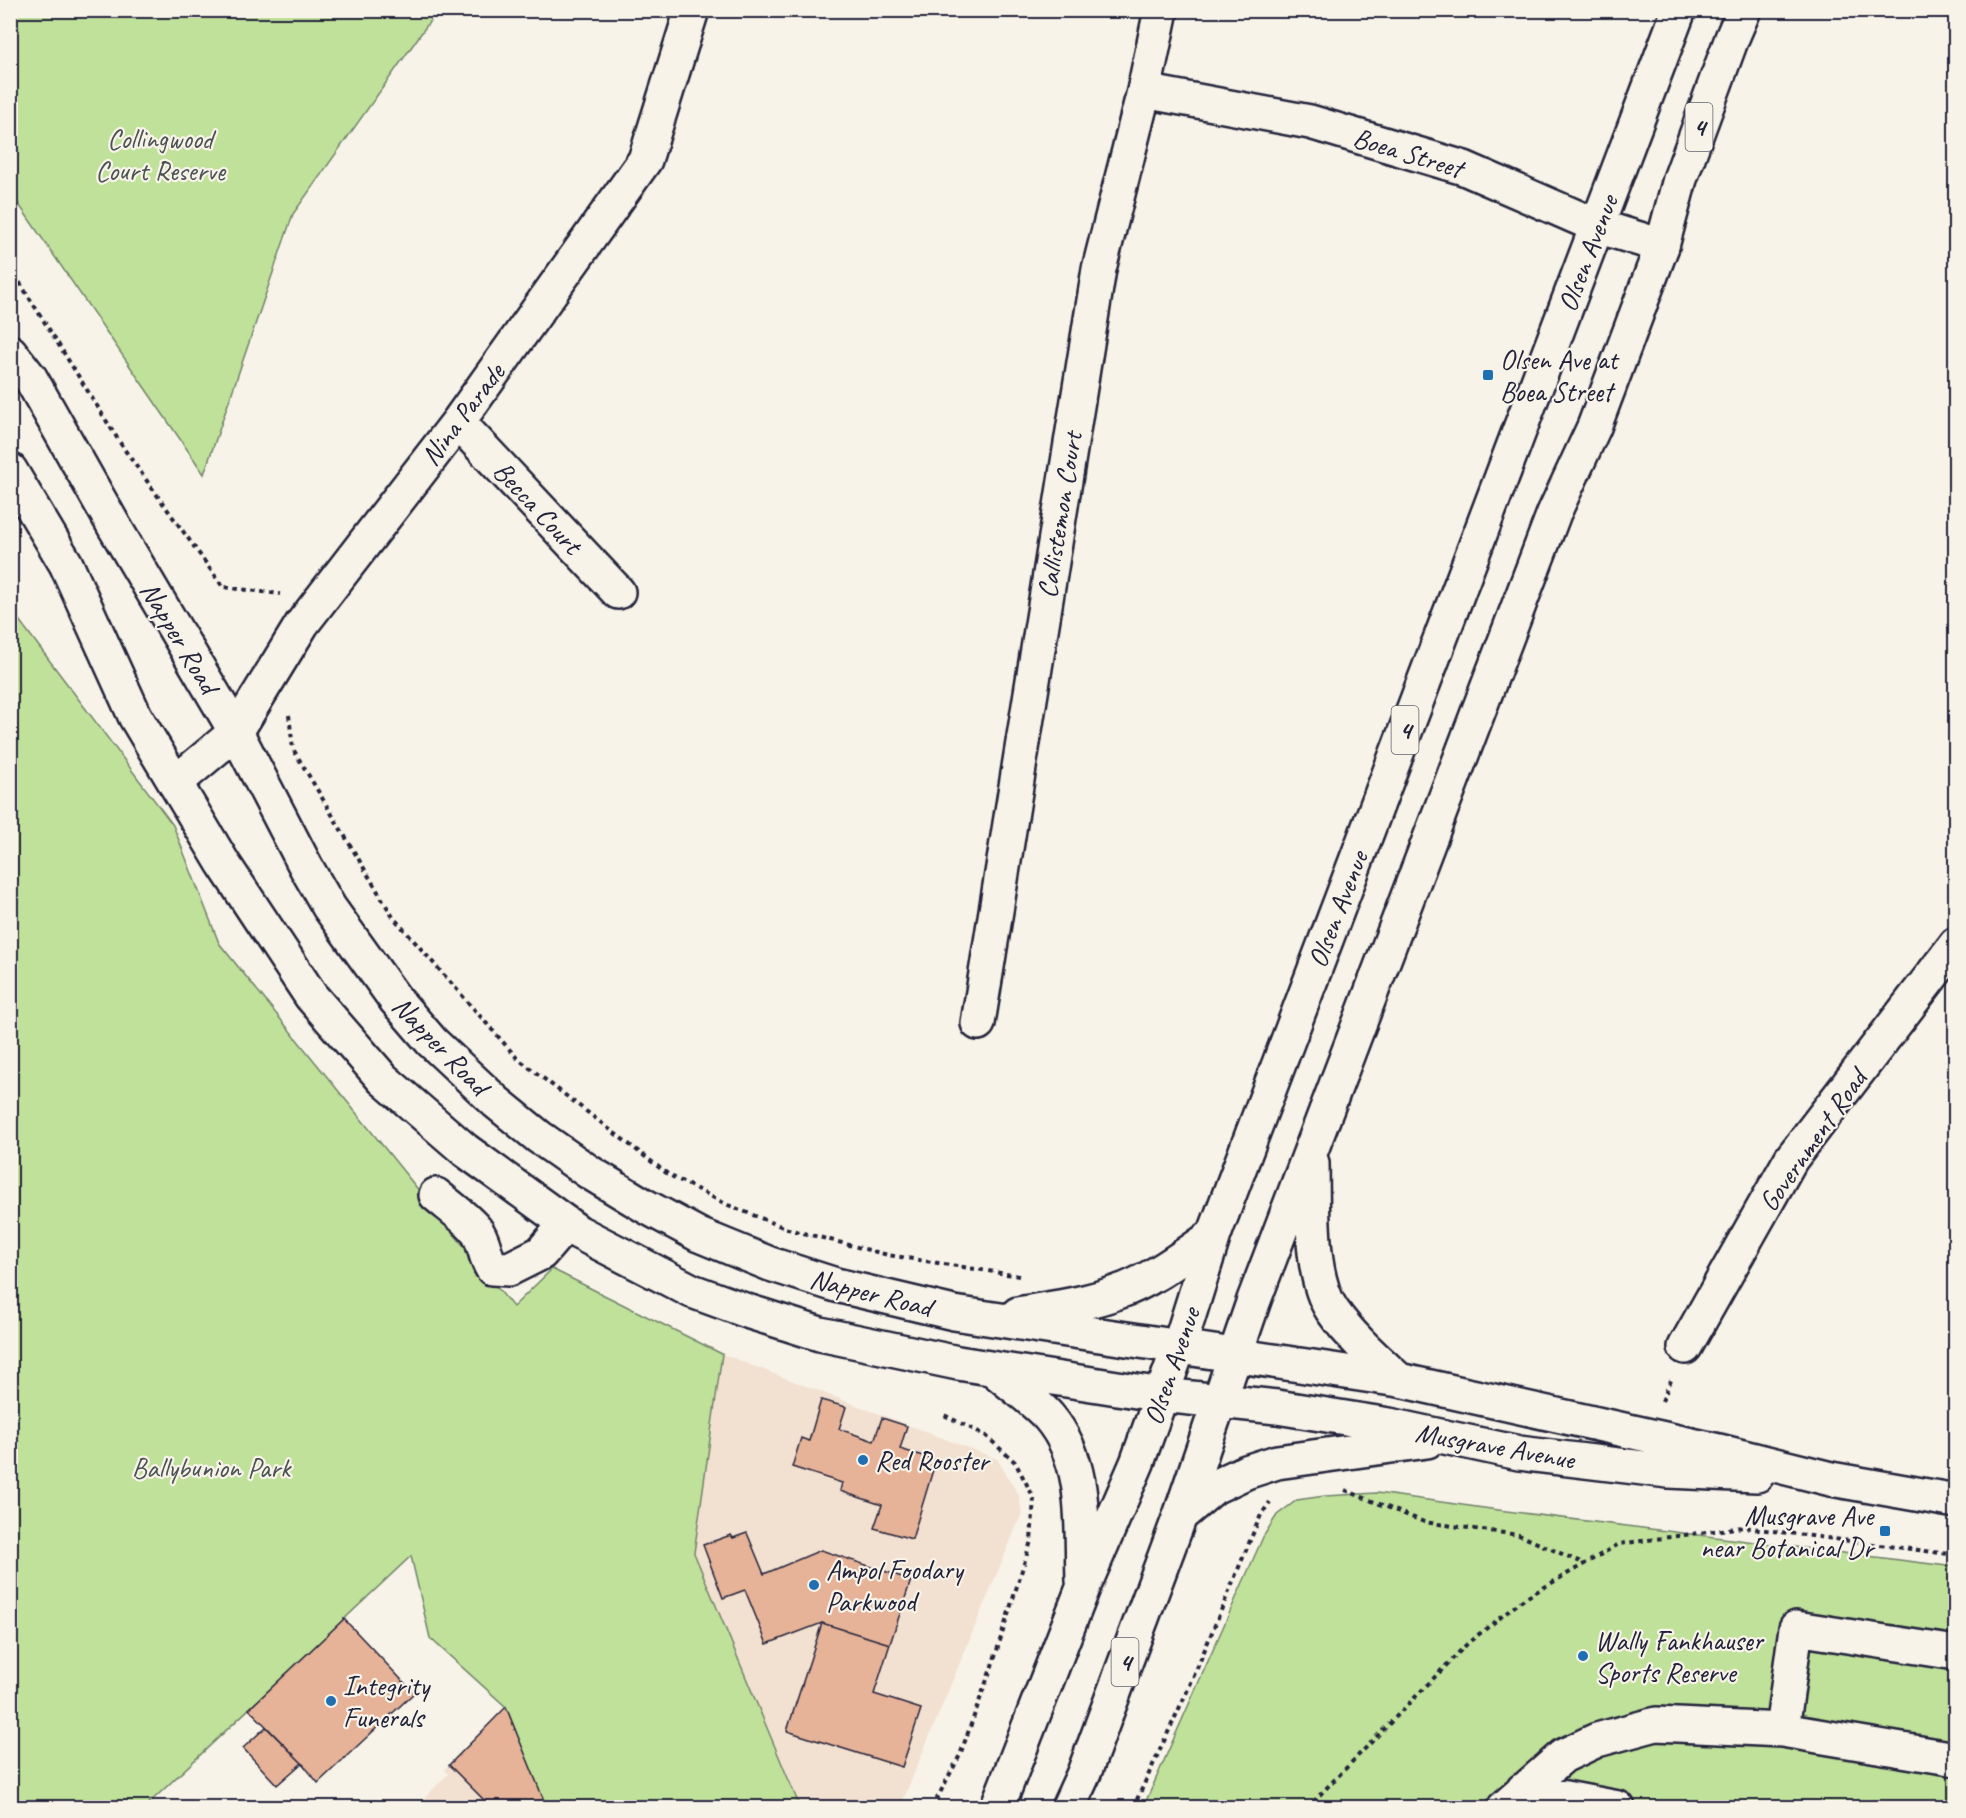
<svg xmlns="http://www.w3.org/2000/svg" width="1966" height="1818" font-family="Caveat,sans-serif">
  <style>
    .built { fill: #f2e0d0 }
    .green { fill: #c0e19a; stroke: #71826a; stroke-width: 1.5 }
    .building { fill: #e6b398; stroke: #22223b; stroke-width: 1.5 }
    .lines { fill: none; stroke-linecap: round; stroke-linejoin: round }
    .minor-casing { stroke: #22223b; stroke-width: 38 }
    .major-casing { stroke: #22223b; stroke-width: 38 }
    .path { stroke: #22223b; stroke-width: 4; stroke-dasharray: 4.5 4.5; stroke-linecap: butt }
    .minor { stroke: #f7f3e8; stroke-width: 33 }
    .major { stroke: #f7f3e8; stroke-width: 33 }
    .poi-dot { fill: #1f6fb2; stroke: #f7f3e8; stroke-width: 2 }
    .labels { text-anchor: middle; stroke-width: 4.5; stroke-linejoin: round; paint-order: stroke }
    .shield { fill: #f7f3e8; stroke: #62616f; stroke-width: 1.5 }
    .shield-label { font-size: 27px; font-weight: bold; fill: #22223b }
    .park-label { font-size: 28px; fill: #4a5253; stroke: #f7f3e8 }
    .street-label { font-size: 28px; fill: #22223b; stroke: #f7f3e8 }
    .poi-label { font-size: 28px; fill: #22223b; stroke: #f7f3e8; text-anchor: start }
  </style>
  <rect width="100%" height="100%" fill="#f7f3e8"/>
  <filter id="ink" filterUnits="userSpaceOnUse"><feTurbulence type="fractalNoise" baseFrequency=".0167" numOctaves="2"/><feDisplacementMap in="SourceGraphic" scale="12" xChannelSelector="R" yChannelSelector="G"/><feConvolveMatrix kernelMatrix="1 2 1 2 8 2 1 2 1" color-interpolation-filters="sRGB"/></filter>
  <g filter="url(#ink)">
    <path class="built" d="M722,1354l275,105 22,37 3,17 -122,294h-99l-107,-254z
      M506,1707l40,100 -131,1 33,-34 -4,-4 5,-5z"/>
    <path class="green" d="M10,11h427l-144,203 -89,260 -193,-281z
      M10,608l163,217 46,118 294,364 39,-38 170,85 -28,199 106,254h-254l-40,-100 -76,-69 -19,-82 -266,251h-134z
      M1377,1493l121,17 457,57v240l-812,1 120,-271 14,-22 20,-15 28,-4z"/>
    <path class="building" d="M821,1400l25,7 -7,22 35,12 8,-23 25,8 -7,23 36,11 -24,79 -38,-11 8,-23 -42,-14 2,-8 -50,-16 9,-29 8,3z
      M747,1533l17,41 57,-24 90,30 -21,64 -68,-21 -55,21 -22,-54 -22,8 -20,-53 28,-10 2,3z
      M344,1619l70,74 -96,90 -16,-20 -53,-54z
      M822,1623l68,21 -16,50 47,15 -19,58 -115,-36z
      M506,1707l41,101h-67l6,-6 -37,-37z
      M266,1727l36,36 -25,22 -34,-37z"/>
    <g class="lines">
      <defs>
        <path id="minor" d="M1144,91l166,31 154,46 133,58 65,20
          M458,422l160,170
          M175,783l61,-51 66,-108 156,-202 187,-262 47,-150
          M978,1023l121,-754 45,-178 17,-81
          M436,1195c13,11 29,22 40,35 9,11 8,26 16,38l17,1 32,-16 25,-29
          M1685,1347l106,-188 165,-215
          M1782,1730l14,-102 160,25
          M1523,1790l95,18
          M1504,1808l59,-52 34,-16 59,-16 126,6 174,29"/>
        <path id="major" d="M10,352l21,27 83,147 122,206 70,135 23,40 66,92 37,43 64,60 43,35 50,35 56,34 54,29 71,29 66,21 118,28 445,67 320,71 112,28 125,22
          M10,470l56,94 69,152 88,147 88,133 72,83 82,71 113,82 114,59 58,21 70,22 138,29 204,32 115,12 112,18 130,28 149,18 89,4
          M1312,1163c1,40 -3,113 20,147 18,26 44,49 67,70
          M1018,1314c33,-6 68,-10 100,-22 33,-11 67,-37 96,-57
          M993,1369c17,15 41,31 56,48 39,46 32,108 34,164
          M1181,1515l33,-28 32,-15 31,-10 150,-21
          M997,1808l86,-220 54,-125 42,-116 35,-112 465,-1225
          M1068,1808l16,-35 96,-257 74,-216 300,-787 40,-86 68,-181 18,-67 52,-141 12,-28"/>
      </defs>
      <use href="#minor" class="minor-casing"/>
      <use href="#major" class="major-casing"/>
      <path class="path" d="M10,267l114,182 99,138 57,7
        M289,715l4,34 100,168 124,141 152,117 59,30 60,24 100,26 131,21
        M1662,1401l10,-23
        M1345,1490l79,32 95,13 66,29
        M932,1808l28,-53 33,-92 38,-122 3,-43 -19,-36 -30,-27 -41,-20
        M1133,1808l57,-123 64,-154 7,-16 9,-13
        M1307,1808l162,-166 55,-43 95,-55 124,-17 213,28"/>
      <use href="#minor" class="minor"/>
      <use href="#major" class="major"/>
    </g>
  </g>
  <g class="poi-dot">
    <rect x="1482" y="369" width="12" height="12" rx="3"/>
    <circle cx="863" cy="1460" r="6"/>
    <rect x="1879" y="1525" width="12" height="12" rx="3"/>
    <circle cx="814" cy="1585" r="6"/>
    <circle cx="1583" cy="1656" r="6"/>
    <circle cx="331" cy="1701" r="6"/>
  </g>
  <g class="labels">
    <g class="shield">
      <rect x="1685.5" y="103" width="27" height="48" rx="4.5"/>
      <rect x="1391.5" y="706" width="27" height="48" rx="4.5"/>
      <rect x="1111.5" y="1638" width="27" height="48" rx="4.5"/>
    </g>
    <g class="shield-label">
      <text x="1699" y="136">4</text>
      <text x="1405" y="739">4</text>
      <text x="1125" y="1671">4</text>
    </g>
    <g class="park-label">
      <text x="160" y="148">Collingwood<tspan x="160" dy="32">Court Reserve</tspan></text>
      <text x="211" y="1477">Ballybunion Park</text>
    </g>
    <g class="street-label">
      <text transform="translate(1408 152) rotate(17)" y="10">Boea Street</text>
      <text transform="translate(1587 253) rotate(-69)" y="10">Olsen Avenue</text>
      <text transform="translate(462 414) rotate(-53)" y="10">Nina Parade</text>
      <text transform="translate(538 507) rotate(47)" y="10">Becca Court</text>
      <text transform="translate(1059 515) rotate(-81)" y="10">Callistemon Court</text>
      <text transform="translate(180 637) rotate(59)" y="10">Napper Road</text>
      <text transform="translate(1337 909) rotate(-69)" y="10">Olsen Avenue</text>
      <text transform="translate(441 1045) rotate(46)" y="10">Napper Road</text>
      <text transform="translate(1812 1140) rotate(-55)" y="10">Government Road</text>
      <text transform="translate(871 1292) rotate(14)" y="10">Napper Road</text>
      <text transform="translate(1171 1366) rotate(-71)" y="10">Olsen Avenue</text>
      <text transform="translate(1495 1445) rotate(10)" y="10">Musgrave Avenue</text>
    </g>
    <g class="poi-label">
      <text x="1500" y="369">Olsen Ave at<tspan x="1500" dy="32">Boea Street</tspan></text>
      <text x="875" y="1470">Red Rooster</text>
      <text x="1873" y="1525" text-anchor="end">Musgrave Ave<tspan x="1873" dy="32">near Botanical Dr</tspan></text>
      <text x="826" y="1579">Ampol Foodary<tspan x="826" dy="32">Parkwood</tspan></text>
      <text x="1595" y="1650">Wally Fankhauser<tspan x="1595" dy="32">Sports Reserve</tspan></text>
      <text x="343" y="1695">Integrity<tspan x="343" dy="32">Funerals</tspan></text>
    </g>
  </g>
  <rect width="1966" height="1818" fill="none" stroke="#f7f3e8" stroke-width="36"/>
  <rect x="18" y="18" width="1930" height="1782" fill="none" stroke="#22223b" stroke-width="2" filter="url(#ink)"/>
</svg>
